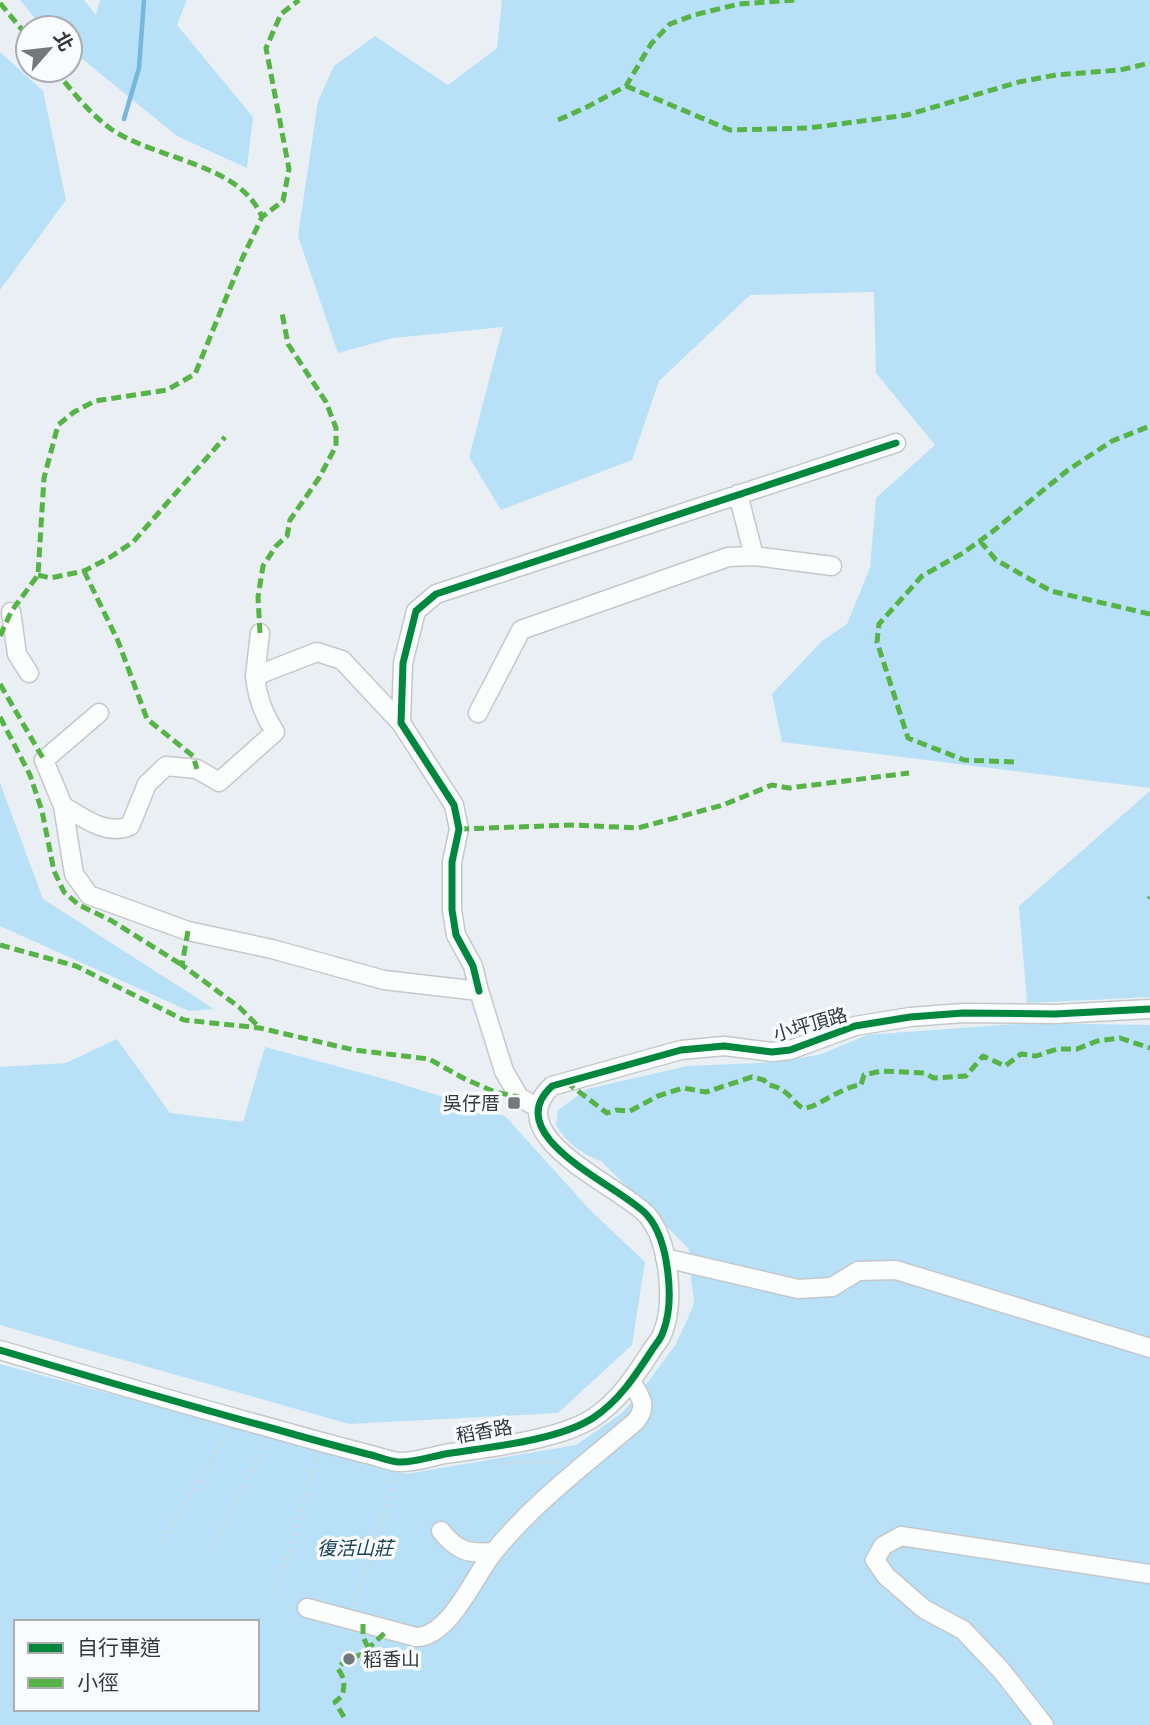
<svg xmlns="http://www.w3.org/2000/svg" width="1150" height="1725" font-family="'PT Serif','Noto Sans TC',serif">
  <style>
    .green { fill: #b8e1f8; fill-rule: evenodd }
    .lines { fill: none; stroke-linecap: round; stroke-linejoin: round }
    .stream { stroke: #76b8db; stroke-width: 4.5 }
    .minor-casing { stroke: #c4c8cb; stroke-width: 21 }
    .path { stroke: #d5d6d7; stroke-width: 2.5; stroke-dasharray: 3.5 5; stroke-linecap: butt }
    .minor { stroke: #fcfdfd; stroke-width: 18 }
    .quiet { stroke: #56b346; stroke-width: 5; stroke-dasharray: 10 5; stroke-linecap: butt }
    .cycleway-casing { stroke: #f8fcff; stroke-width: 11 }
    .cycleway { stroke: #00873e; stroke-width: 7 }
    .poi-dot { fill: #73787b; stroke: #f8fcff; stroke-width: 2.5 }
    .labels { text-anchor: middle; stroke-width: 7; stroke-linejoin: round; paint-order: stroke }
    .street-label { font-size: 19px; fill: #34383b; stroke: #f8fcff }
    .poi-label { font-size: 19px; fill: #34383b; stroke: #f8fcff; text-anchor: end }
    .park-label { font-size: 19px; font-style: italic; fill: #194055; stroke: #f8fcff }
  </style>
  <rect width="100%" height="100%" fill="#e9eff3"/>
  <path class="green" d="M20,0h64l12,15 4,-15h87l-10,25 76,92 -6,51 -70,-32 -107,-87v-21h-27z
    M502,0h648v788l-368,-46 -10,-48 50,-53 25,-17 23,-56 6,-70 59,-53 -59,-72 -2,-81 -124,3 -91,86 -27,79 -131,50 -32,-53 34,-130 -110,11 -55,15 -40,-117 20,-135 16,-35 41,-30 73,49 49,-37z
    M0,52l43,39 23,109 -66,90z
    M0,783l43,116 171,110 -25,2 -189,-85z
    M1150,791v206l-123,6 -8,-97z
    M1027,1023l123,2v700h-1150v-361l406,110 170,-29 46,-32 26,-31 28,-38 17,-37 1,-7 -3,-22 2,-15 -5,-15 -87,-87c-20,-7 -34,-18 -45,-36l2,-15 29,-21 100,-23 92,-4 43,-8 45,-19zM16,1622h241v87h-241z
    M117,1039l53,74 73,9 22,-75 120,32 120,37 85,94 55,52 -13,83 -74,68 -209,11 -349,-99v-258l66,-4z"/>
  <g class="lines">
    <path class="stream" d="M124,119l15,-51 5,-68"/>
    <defs>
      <path id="minor" d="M754,556l78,10
        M11,612l6,42 12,19
        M260,633l-5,43 62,-24 25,8 59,63
        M99,713l-55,47 19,46 11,68 15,21 99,36 84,18 112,31 95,11 25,80 15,26 19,11
        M478,713l43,-83 207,-73 26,-1 -16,-62
        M63,806c21,12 43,30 67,20l17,-42 19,-18 31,3 22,13 56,-50c-12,-18 -18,-35 -20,-56
        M479,991l-6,-25 -17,-31 -4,-25v-48l7,-33 -5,-24 -53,-82 2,-60 13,-52 20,-17 460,-151
        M665,1258l133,31 34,-2 26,-16 38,-1 254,78
        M0,1350c91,27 183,54 275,79 31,9 61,17 92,25 10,2 21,7 31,8 14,1 32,-5 47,-8 43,-7 112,-13 148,-36 26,-17 42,-42 59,-68 3,-5 9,-11 11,-18 12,-30 6,-92 -16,-117 -26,-29 -150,-78 -95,-129l129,-36 43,-4 48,6 18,-2 65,-24 55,-9 53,-4 92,1 95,-5
        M441,1531c16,20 27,23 52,21
        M307,1608l109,29c34,0 58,-61 77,-84 41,-51 94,-90 143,-132 12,-15 5,-24 -5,-40
        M1044,1725l-43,-55 -38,-40 -39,-21 -38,-33 -11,-16 8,-14 18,-10 249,38"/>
    </defs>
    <use href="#minor" class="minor-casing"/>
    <path class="path" d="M499,1464l41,-3 19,2
      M163,1541l64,-107
      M212,1548l54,-104
      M277,1593l41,-137
      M354,1605l41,-126"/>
    <use href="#minor" class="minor"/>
    <path class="quiet" d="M0,3l28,34
      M55,70c17,21 34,43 56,59 45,31 129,34 151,88
      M626,86l104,44 79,-2 98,-13 112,-33 37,-7 64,-5 30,-7
      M558,120l29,-13 39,-21 25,-42 19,-20 24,-9 45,-11 56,-4
      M980,541l16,19 55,31 99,23
      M84,571l34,70 29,78 46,37 4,13
      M38,575l12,3 34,-7 25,-13 24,-16 92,-105
      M260,633l-2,-36 5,-31 13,-20 11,-10 3,-16 29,-42 17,-32v-18l-10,-26 -38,-58 -6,-31
      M0,636l11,-24 27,-37 6,-97 14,-53 16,-13 21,-11 72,-11 28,-16 47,-115 20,-42 21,-16 6,-32 -23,-121 15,-34 18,-14
      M0,684l44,76
      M0,717l30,58 12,36 12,60 10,21 15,13 33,16 70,44
      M1014,762l-50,-2 -56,-22 -31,-96 2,-18 43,-48 41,-23 29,-21 76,-62 44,-29 38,-15
      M459,829l115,-4 64,3 85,-23 49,-20 17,3 120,-15
      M1149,899l1,-2
      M188,931l-6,34 57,42 21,21
      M0,945l76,21 108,54 76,8 94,22 75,9 36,20 30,13 24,5
      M566,1082l41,31 9,-3 14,1 28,-15 25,-8 23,4 46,-15 12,3 4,5c21,2 27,22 36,23 11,1 38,-22 57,-23l3,-10 17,-4 43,2 10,5 32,-2 17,-20 22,10 16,-12 15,2 21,-7h20l20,-8 23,-3 30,10
      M363,1624v13l5,10
      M344,1717l-9,-15 7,-6c3,-11 3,-18 -4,-27l6,-8 18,-7 26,-24"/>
    <defs>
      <path id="cycleway" d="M479,991l-6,-25 -17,-31 -4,-25v-48l7,-33 -5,-24 -53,-82 2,-60 13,-52 20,-17 460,-151
        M0,1350c91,27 183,54 275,79 31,9 61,17 92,25 10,2 21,7 31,8 14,1 32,-5 47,-8 43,-7 112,-13 148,-36 26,-17 42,-42 59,-68 3,-5 9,-11 11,-18 12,-30 6,-92 -16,-117 -26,-29 -150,-78 -95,-129l129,-36 43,-4 48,6 18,-2 65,-24 55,-9 53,-4 92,1 95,-5"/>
    </defs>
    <use href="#cycleway" class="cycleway-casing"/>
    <use href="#cycleway" class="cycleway"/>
  </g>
  <g class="poi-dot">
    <rect x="507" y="1096" width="14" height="14" rx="3.5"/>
    <circle cx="349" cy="1659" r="7"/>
  </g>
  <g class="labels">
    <g class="street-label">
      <text transform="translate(810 1024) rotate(-16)" y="7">小坪頂路</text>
      <text transform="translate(484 1431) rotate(-10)" y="7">稻香路</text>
    </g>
    <g class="poi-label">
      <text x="500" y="1110">吳仔厝</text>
      <text x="363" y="1666" text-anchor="start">稻香山</text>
    </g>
    <g class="park-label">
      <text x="355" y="1555">復活山莊</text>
    </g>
  </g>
  <rect x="14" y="1620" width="245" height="91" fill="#f8fcff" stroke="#aaaeb1" stroke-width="2"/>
  <rect x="28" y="1643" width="35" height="10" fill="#00873e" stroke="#aaaeb1" stroke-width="2"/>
  <text x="77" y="1655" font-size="21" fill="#34383b">自行車道</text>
  <rect x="28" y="1678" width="35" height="10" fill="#56b346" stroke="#aaaeb1" stroke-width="2"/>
  <text x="77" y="1690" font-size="21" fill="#34383b">小徑</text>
  <g transform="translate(49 49) rotate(62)"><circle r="33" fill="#f8fcff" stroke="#aaaeb1" stroke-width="2"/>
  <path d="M0-5L12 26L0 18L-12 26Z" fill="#73787b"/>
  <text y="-10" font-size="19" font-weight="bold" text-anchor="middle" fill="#34383b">北</text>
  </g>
</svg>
